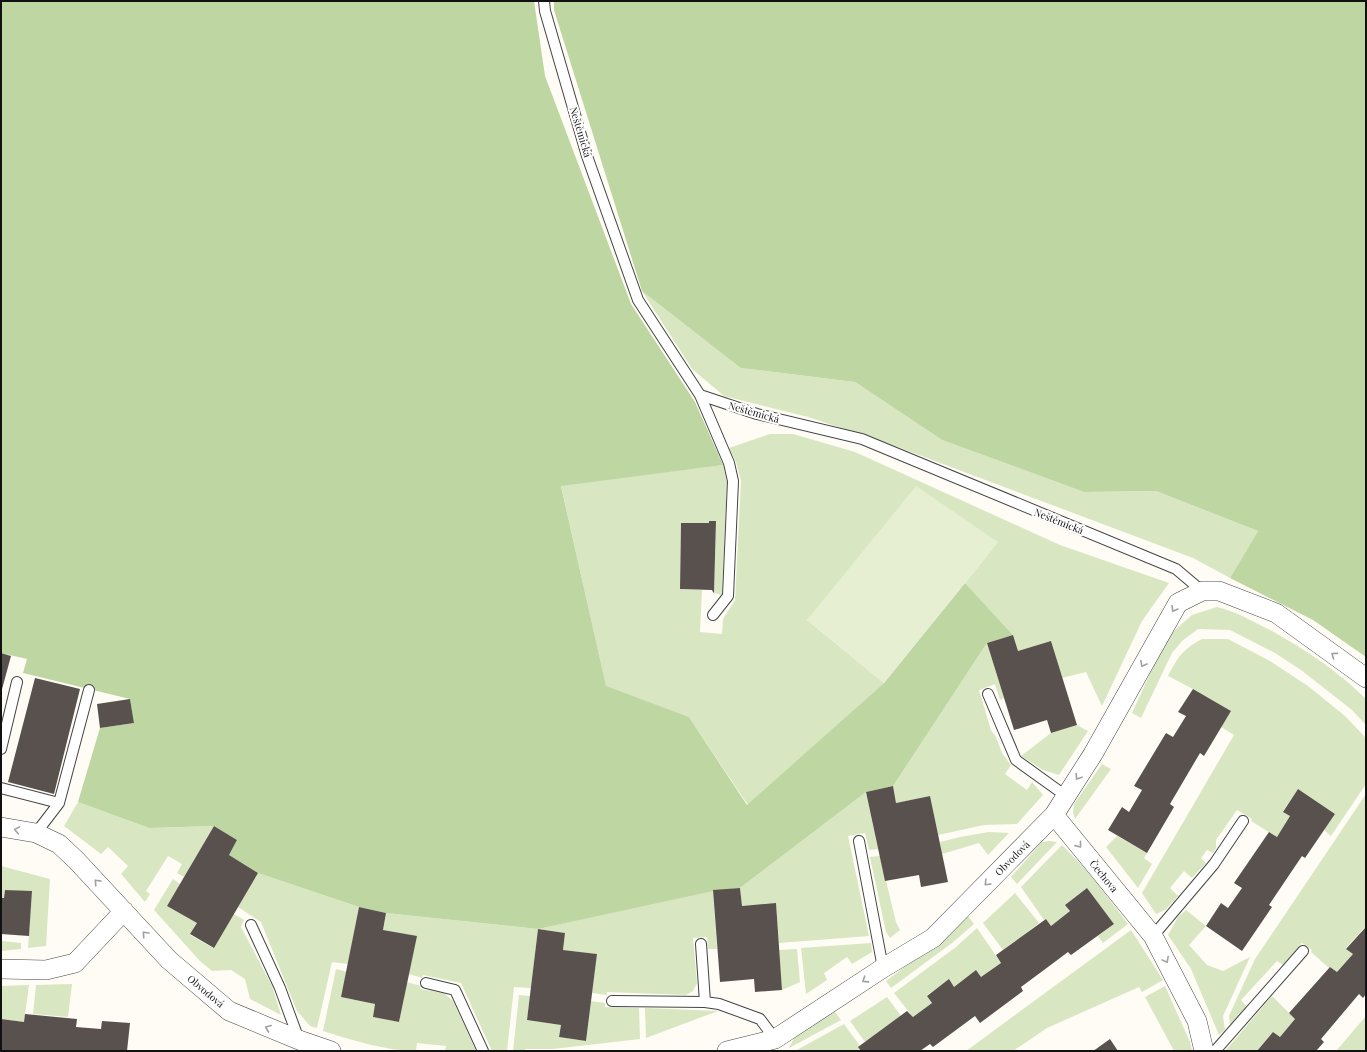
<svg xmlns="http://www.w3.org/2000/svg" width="1367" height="1052" font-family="'Playfair Display',serif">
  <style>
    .green { fill: #d8e7c1 }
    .forest { fill: #bed6a1 }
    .pitch { fill: #e7efd2 }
    .building { fill: #59514e }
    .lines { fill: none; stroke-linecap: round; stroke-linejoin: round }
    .lane-casing { stroke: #444; stroke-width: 12 }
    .street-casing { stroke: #444; stroke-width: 20 }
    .lane { stroke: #fff; stroke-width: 10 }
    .street { stroke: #fff; stroke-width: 19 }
    .oneway { stroke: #a0a0a0 }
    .labels { text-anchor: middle; stroke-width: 4; stroke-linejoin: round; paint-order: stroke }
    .street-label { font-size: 10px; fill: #111; stroke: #fff }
  </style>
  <rect width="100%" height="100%" fill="#fefcf5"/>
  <path class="green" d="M642,291l100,77 113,14 87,58 142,52 72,-1 102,40 -28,47 -37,-20 -298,-112 -87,-29 -84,-21 -32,-27z
    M770,434h23l62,18 205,93 109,38 -27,38 -40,85 -16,-34 -24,6 -11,-37 -33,10 -5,-16 -48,-52 33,-41 -191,78 77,63 -136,122 -59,-88 -83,-30 -45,-202 162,-20 4,17 -5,113 -8,-2 2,-72h-6l-1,2h-28l-1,66 22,1 -2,42 22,2 1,-15 12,-19 6,-119 -5,-19 -7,-14z
    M1217,607c20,5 33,13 51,22 38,21 67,40 98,70v26l-14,-15 -51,-40 -26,-17 -45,-23 -32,-1 -16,12 -10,12 -31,65 -9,-5 35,-76 25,-22z
    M1202,639h26l42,22 38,25 37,30 21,22v46l-35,52 -7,-6 11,-16 -37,-25 -15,22 7,5 -13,21 -26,-16 1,-2 -15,-9 -21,30v8l-3,5 -6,-3 -6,8 5,5 -14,15 -8,-7 -14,17 8,8 -13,14 -9,4 -14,-21 92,-158 -13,-8 10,-16 -38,-22 -25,-13c10,-19 14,-26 34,-37z
    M987,643l17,55 -4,2 -5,-16 -16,6 12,40 5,7 6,16 9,12 -6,9 22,16 5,-8 11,13 -26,29 -33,1 -46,10 -8,-39 -34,7 -3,-17z
    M1077,725l11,6 -29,44 -16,-5 -22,-14 30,-23z
    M1102,764l9,5 -36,50 -2,-7 1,-8z
    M866,792l12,57 -9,1 -4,-17 -17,3 21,100 -90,7 -3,-39 -34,2 -2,-18z
    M1366,794v135l-2,-1 -18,20 7,6 -16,18 -7,-5 -1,1 -18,-16 1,-2 -10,-7 -19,22 -6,-4 -36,39 6,7 -17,18 -1,-9 26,-57z
    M78,802l71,26 65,-2 -30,51 -7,-4 5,-9 -14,-8 -22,35 4,3 -5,8 -24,-28 7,-8 -20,-19 -7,7 -37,-28z
    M989,832l20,1 -21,22 -9,-12 -37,11 -2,-12 20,-5z
    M1117,836l30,17 -3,5 8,6 -14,24 -32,-41z
    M1049,841l8,1 -40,42 -6,-7 31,-35z
    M1062,845c25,24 45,51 66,79l-25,19 -5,-7 16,-12 -27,-36 -21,16 4,7 -19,15 -5,-7 -2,1 -23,-33z
    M880,856l16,66 4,8 -10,8 -4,-6 -16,-75z
    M1,866l49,13 -4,67 -18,2 4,-56 -27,-2 -1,8h-3z
    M258,873l101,34 -11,57 -16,-2 -15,66 -7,-2 -13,-15 -36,-89 -23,-15z
    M173,879l7,5 -13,22 30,17 -7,12 23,13 21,-34 10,6 -3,7 31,59 9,29 -31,-16 -5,-20 -14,-9 -19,1 -12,-10 -46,-51z
    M713,890l4,59h-9l-1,-12 -14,1 4,45 -4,8 -7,4 -79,-3v3l-15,-2 5,-39 -34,-4 2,-17 -27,-4 -7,59 -17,-1 -7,64h-15l-31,-68 -38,-8 -1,3 -13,-4 7,-37 -33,-7 3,-17 152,16z
    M1015,893l24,30 -36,27 -20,-27z
    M1186,910l20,16 -17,19 18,20 16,6 27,-14 -27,59 2,14 -6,5 -28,-66 -23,-34 10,-18z
    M968,916l6,8 -22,19 -61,45 -5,-7 51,-39z
    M977,928l24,35 -20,14 -5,-7 -22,17 -5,-7 -22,15 5,8 -19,14 -19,-24 62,-46z
    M1131,930l32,50 -21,12 -3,-5 -92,41 -34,23h-47z
    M1,934l1,1v6l19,2v6l-20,2z
    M871,943l1,9 -20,12 -5,-7 -23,16 3,7 -21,14 -5,-46z
    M797,949l3,33 -18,8 -3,-40z
    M336,969l11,3 -6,25 34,7 -2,13 26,5 8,-40 14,4 -1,3 24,4 9,8 23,50h-31l1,-5 -29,-3 -1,8c-30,0 -64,-11 -93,-20z
    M72,984l-4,33 -35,-3 3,-29z
    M29,985l-5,37 -23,-3v-33z
    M1165,986l25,56 2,9h-18l-29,-54z
    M519,995l11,1 -3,24 34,5 -2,12 27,4 5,-40 14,2v4l34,1 1,31 -87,10h-28v2h-12z
    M1272,996l23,23 -15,18 -7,-5 -16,19h-32z
    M887,997l14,19 -36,26 -15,-21z
    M645,1008l73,3 -72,27z
    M835,1012l6,8 -52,28 8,-15z
    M1366,1016v35h-30z
    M844,1024l16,22 1,5h-66z"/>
  <path class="forest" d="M1,1h533l11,75 86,228 64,98 28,63 -162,21 45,200 83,31 58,88 137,-122 81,-100 48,52 -26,8 -94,143 -27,6 -126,96 -27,3 -175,38 -152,-16 -27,-6 -101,-34 -29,-18 8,-15 -23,-14 -65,2 -71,-26 22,-74 34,-5 -4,-24 -107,-26 4,-14 -26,-6z
    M554,1h812v656l-53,-37 -83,-42 28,-47 -102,-40 -72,1 -142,-52 -87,-58 -114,-14 -99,-77 -88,-281z"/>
  <path class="pitch" d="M916,486l82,56 -114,141 -77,-63z"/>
  <path class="building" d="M709,521h7l-2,72 -1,-1 -1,-2 -32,-1 1,-66h28z
    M1013,635l5,16 33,-10 26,84 -26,8 -4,-13 -33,10 -27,-87z
    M1,653l10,3 -10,37z
    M35,678l45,11 -26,105 -46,-12z
    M1193,689l38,22 -27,45 -4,-3 -30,51 4,3 -27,46 -39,-23 14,-23 7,5 13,-22 -8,-4 32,-53 7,4 13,-21 -8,-4z
    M130,699l4,24 -34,5 -3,-24z
    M893,786l3,17 34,-7 18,86 -27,5 -2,-12 -34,6 -19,-89z
    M1298,789l37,25 -30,44 -3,-2 -33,49 3,2 -30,44 -36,-25 15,-23 7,5 14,-20 -8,-5 35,-51 8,5 13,-21 -7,-4z
    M214,826l23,14 -8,15 29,18 -44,75 -24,-14 7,-11 -30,-17z
    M740,888l2,18 34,-3 6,87 -27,2 -1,-13 -34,3 -7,-92z
    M1087,888l27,36 -43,31 -3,-3 -20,15 -27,20 2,4 -43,32 -5,-7 -42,31 -3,-3 -10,7h-59l-3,-4 49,-36 6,6 19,-14 -5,-7 22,-17 5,8 22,-17 5,7 20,-14 -5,-8 50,-36 5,7 19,-15 -5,-6z
    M5,890l27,1 -3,45 -28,-2v-36h3z
    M359,907l27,6 -3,17 34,6 -18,86 -26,-5 2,-13 -34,-7z
    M1365,928l1,1v65l-3,4 -4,-4 -38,45 3,3 -8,9h-59l16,-19 7,5 15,-18 -6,-6 41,-46 7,5 16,-18 -7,-5z
    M538,929l27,4 -2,17 34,4 -11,87 -27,-4 2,-12 -34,-5z
    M25,1014l52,5 -1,8 25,2 1,-8 28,2 -3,28h-126v-32l23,3z
    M1110,1039l8,12h-25l3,-2z"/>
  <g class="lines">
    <defs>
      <path id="lane" d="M544,1l1,10 42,145 51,144 62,95 57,19 105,25 314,130 26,22
        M700,395l29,68 4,18 -5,115 -15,19
        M988,694l28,66 50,36
        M1,749l16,-67
        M1,788l58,15 -23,30
        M59,803l30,-113
        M859,841l24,127
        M251,925l29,63 19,52
        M1153,936l61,-72 29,-43
        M701,944l4,58
        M426,983l29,7 28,61
        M612,1001l93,1 14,2 41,15 15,20
        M1215,1051l88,-100"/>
      <path id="street" d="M1054,815l99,121 44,85 7,30
        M1,827l35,6 23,11 17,16 93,100 60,51 70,29 32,11
        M1,969l45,1 29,-7 49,-52
        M727,1051l48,-12 108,-71 50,-30 121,-123 39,-61 85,-151 24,-12h17l57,22 90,65"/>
    </defs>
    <use href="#lane" class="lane-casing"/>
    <use href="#street" class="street-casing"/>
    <use href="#lane" class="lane"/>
    <use href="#street" class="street"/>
  </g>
  <defs><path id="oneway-chevron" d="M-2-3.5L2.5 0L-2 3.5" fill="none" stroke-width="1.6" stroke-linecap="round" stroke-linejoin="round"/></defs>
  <g class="oneway">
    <use href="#oneway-chevron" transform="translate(1174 609) rotate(121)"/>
    <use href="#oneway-chevron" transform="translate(1334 655) rotate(-144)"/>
    <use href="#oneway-chevron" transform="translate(1143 664) rotate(119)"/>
    <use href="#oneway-chevron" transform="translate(1078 777) rotate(122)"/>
    <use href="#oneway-chevron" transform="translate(17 830) rotate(-170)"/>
    <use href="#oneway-chevron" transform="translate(1079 845) rotate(51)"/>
    <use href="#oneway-chevron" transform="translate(97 882) rotate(-133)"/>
    <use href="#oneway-chevron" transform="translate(987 883) rotate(135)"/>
    <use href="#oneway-chevron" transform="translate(145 934) rotate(-133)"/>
    <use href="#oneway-chevron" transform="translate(1166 960) rotate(62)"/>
    <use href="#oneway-chevron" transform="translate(865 980) rotate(147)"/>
    <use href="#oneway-chevron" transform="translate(268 1028) rotate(-157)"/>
  </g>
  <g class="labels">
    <g class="street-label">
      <text transform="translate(581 132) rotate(73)" y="4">Neštěmická</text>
      <text transform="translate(754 412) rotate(16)" y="4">Neštěmická</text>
      <text transform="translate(1059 521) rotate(22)" y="4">Neštěmická</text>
      <text transform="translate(1012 858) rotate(-45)" y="4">Obvodová</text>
      <text transform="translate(1104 876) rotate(51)" y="4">Čechova</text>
      <text transform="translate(206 991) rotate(40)" y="4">Obvodová</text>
    </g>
  </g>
  <rect width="1367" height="1052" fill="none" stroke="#111111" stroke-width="4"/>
</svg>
